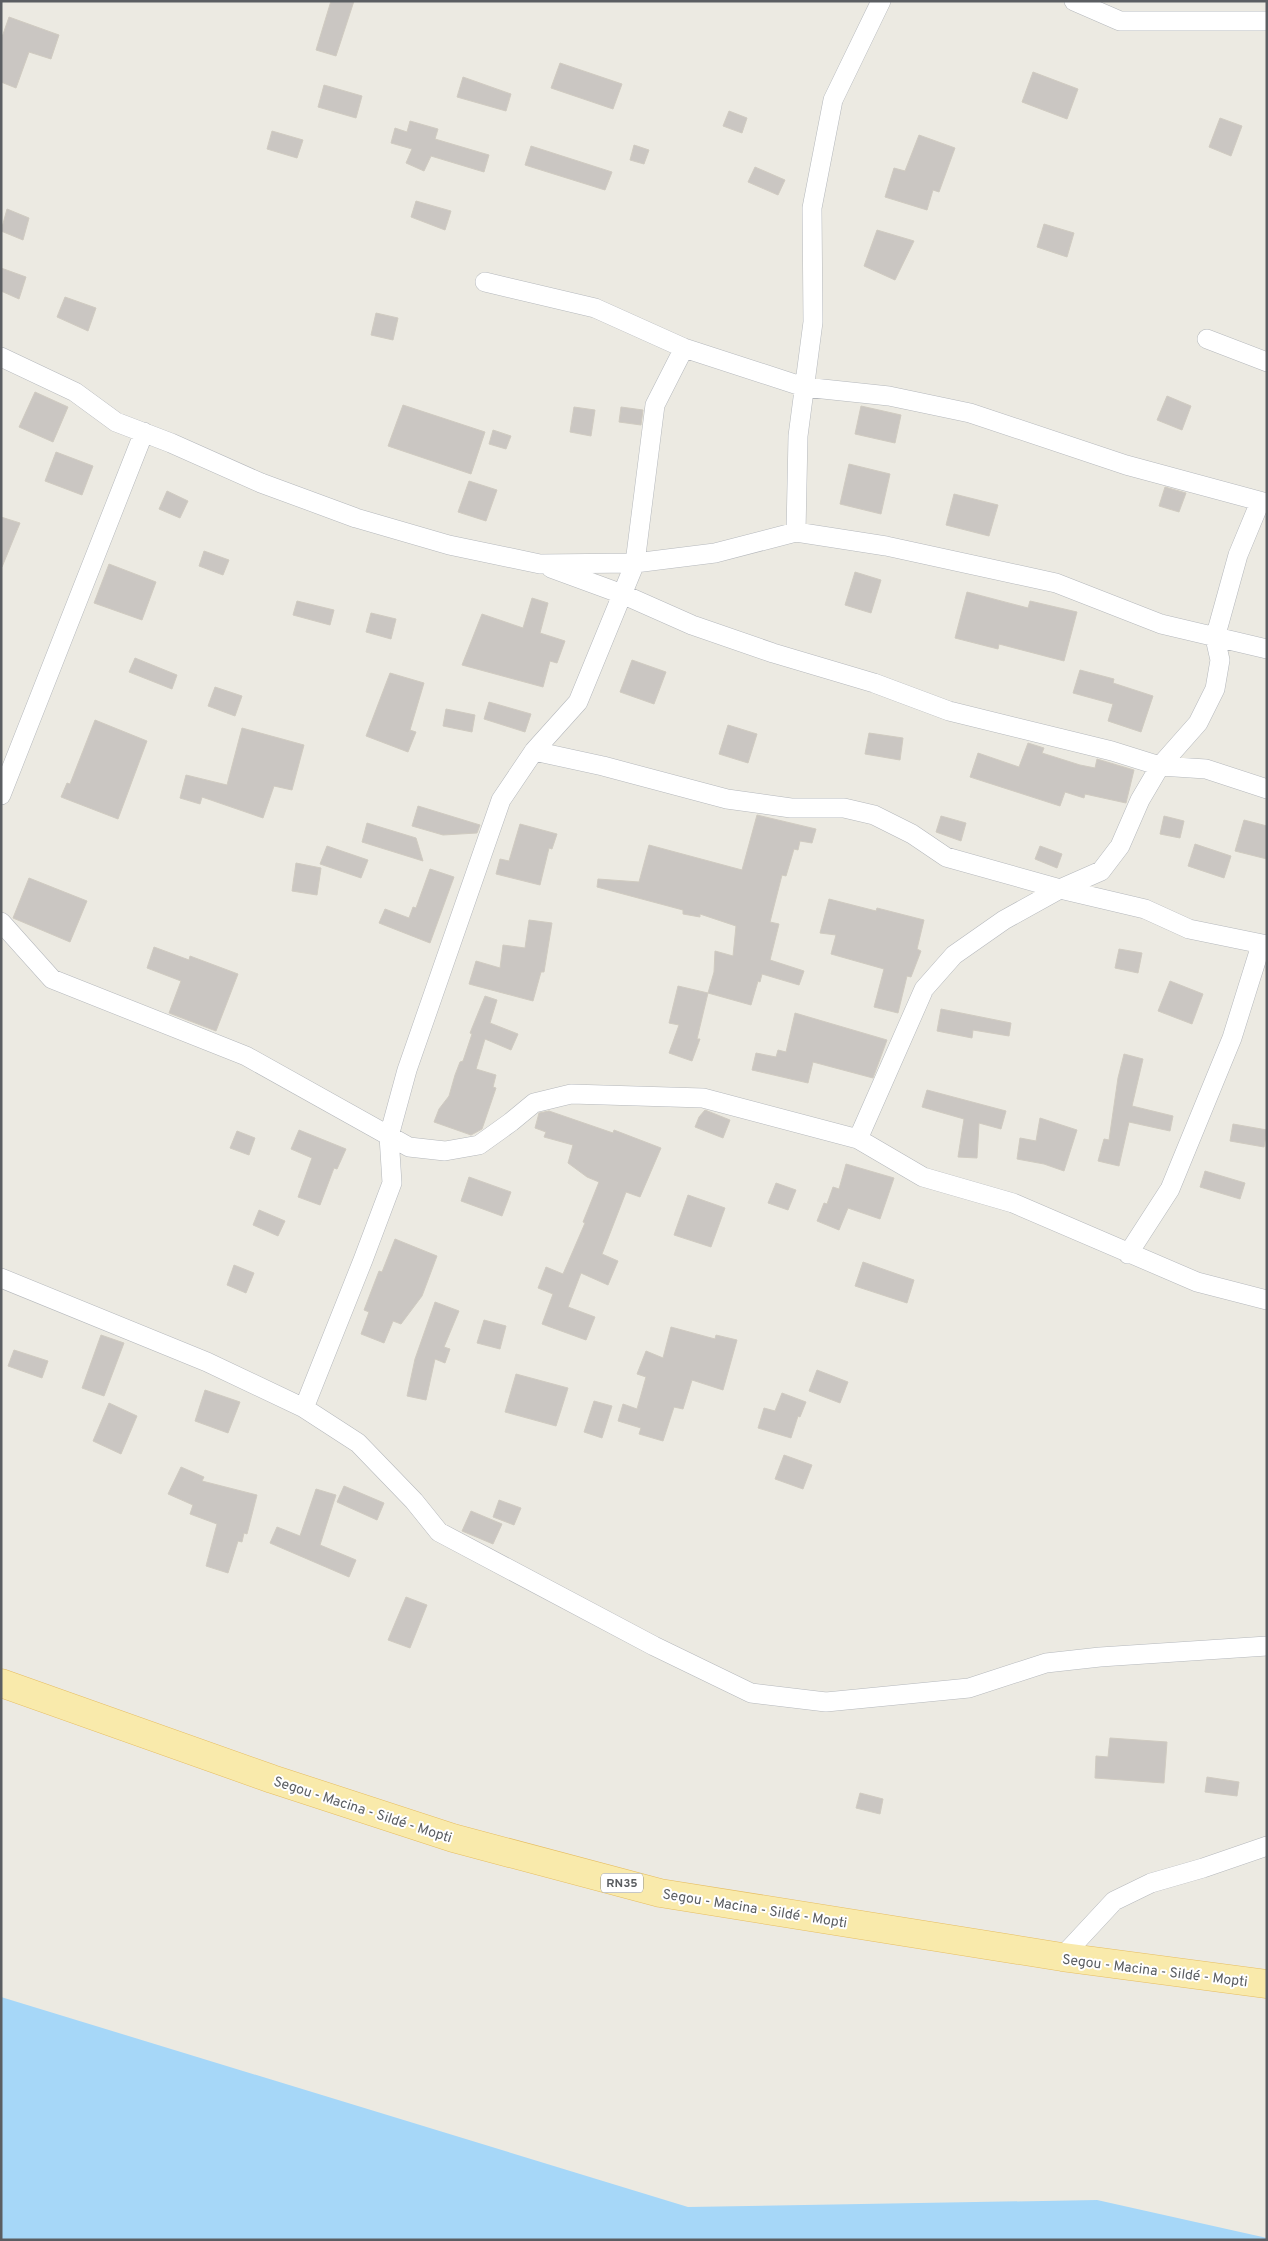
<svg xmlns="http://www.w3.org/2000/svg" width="1268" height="2241" font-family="Overpass,sans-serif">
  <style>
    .water { fill: #a6d7f8 }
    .building { fill: #cac6c2; stroke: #d0cbc1 }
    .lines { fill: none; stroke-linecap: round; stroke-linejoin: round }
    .street-casing { stroke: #b5b8bc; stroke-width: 20 }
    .primary-casing { stroke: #e6bd61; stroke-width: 29 }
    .street { stroke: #fff; stroke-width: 19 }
    .primary { stroke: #f9eaab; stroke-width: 28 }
    .labels { text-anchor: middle; stroke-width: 4; stroke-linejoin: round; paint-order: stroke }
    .shield { fill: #fff; stroke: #8c8e91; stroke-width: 1 }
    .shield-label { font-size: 12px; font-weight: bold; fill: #5b5e62 }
    .street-label { font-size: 14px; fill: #5b5e62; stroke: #fff }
  </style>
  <rect width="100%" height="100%" fill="#eceae2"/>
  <path class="water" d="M1,1997l687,210 409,-7 170,38v2h-1266z"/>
  <path class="building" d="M331,1h23l-18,55 -20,-6z
    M9,17l50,18 -8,24 -22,-7 -13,36 -15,-6v-42z
    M560,63l62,21 -9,25 -62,-21z
    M1033,72l45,17 -11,30 -45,-17z
    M463,77l48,17 -5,17 -49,-14z
    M324,85l38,11 -6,22 -38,-11z
    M729,111l18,7 -5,15 -19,-7z
    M1220,118l22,8 -11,30 -22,-9z
    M410,121l28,8 -3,10 54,16 -5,17 -53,-16 -7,15 -18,-8 6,-14 -21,-6 4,-15 12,4z
    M272,131l31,9 -6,18 -30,-9z
    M919,135l36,13 -16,44 -6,-2 -6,20 -42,-13 9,-29 11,3z
    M634,145l15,5 -5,14 -14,-4z
    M531,146l81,26 -7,18 -80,-25z
    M755,167l30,13 -7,15 -30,-13z
    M416,201l35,10 -6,19 -34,-13z
    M7,209l22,9 -6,22 -22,-9z
    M1044,224l30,9 -7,24 -30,-10z
    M877,230l37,11 -19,39 -31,-14z
    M1,268l25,9 -7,22 -18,-8z
    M65,297l31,11 -8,23 -31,-14z
    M376,313l22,5 -5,22 -22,-5z
    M35,392l33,15 -15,35 -34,-15z
    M1167,396l24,10 -9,24 -25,-10z
    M403,405l82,27 -14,42 -83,-28z
    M861,406l40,9 -6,28 -40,-9z
    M574,407l21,3 -4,26 -21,-4z
    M621,407l22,3 -2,15 -22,-3z
    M493,430l18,6 -5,13 -17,-5z
    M56,452l37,14 -11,29 -37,-14z
    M849,464l41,10 -9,40 -41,-10z
    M469,481l28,9 -11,31 -28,-9z
    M1165,487l21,6 -7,19 -20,-6z
    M167,491l21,10 -8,17 -21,-9z
    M954,494l44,11 -9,31 -43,-11z
    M1,517l19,6 -18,44h-1z
    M204,551l25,9 -6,15 -24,-9z
    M109,564l47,18 -14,38 -48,-17z
    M855,572l26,8 -10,33 -26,-8z
    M967,592l61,16 2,-7 47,11 -13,49 -65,-17 -1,5 -43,-11z
    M532,598l16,5 -8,30 25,8 -8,22 -7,-2 -7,26 -81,-22 20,-51 41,14z
    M297,601l37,9 -4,15 -37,-10z
    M371,613l25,6 -5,20 -25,-7z
    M135,658l42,17 -5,14 -43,-17z
    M632,660l34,12 -12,32 -34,-12z
    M1080,670l34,9 -1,4 40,13 -12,36 -33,-11 5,-17 -40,-11z
    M390,673l34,10 -14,47 6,2 -8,20 -42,-16z
    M215,687l27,9 -7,20 -27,-10z
    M489,702l42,12 -6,18 -41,-13z
    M446,709l29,6 -3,17 -29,-6z
    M95,720l52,21 -29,78 -57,-22 6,-14 3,1z
    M728,725l29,9 -9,29 -29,-9z
    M242,728l62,17 -12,45 -18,-4 -11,32 -61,-21 -2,7 -20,-6 6,-23 41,10z
    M869,733l34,5 -3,22 -35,-6z
    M1028,743l16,5 -2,5 38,12 15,3 2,-9 37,11 -8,33 -41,-9 -1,4 -19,-6 -5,14 -90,-29 8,-24 41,14z
    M418,806l62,19 -3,8 -34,2 -31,-9z
    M757,815l59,14 -4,14 -12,-2 -2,9 -4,-1 -8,27 -4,-1 -12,47 9,2 -9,36 34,11 -5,14 -37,-11 -2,8 -2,-1 -7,24 -43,-12 6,-21 1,-21 18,5 3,-30 -36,-12v3l-17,-3v-4l-86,-23 1,-8 41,3 10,-37 93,25z
    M941,816l25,7 -5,18 -25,-9z
    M1164,816l20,5 -4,17 -20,-4z
    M1244,820l23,6v33l-32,-8z
    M367,823l49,15 7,23 -61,-19z
    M520,824l37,10 -5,15 -3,-1 -9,37 -44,-11 4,-15 9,2z
    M1195,844l36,12 -7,22 -36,-12z
    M327,846l41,14 -7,18 -41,-14z
    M1040,846l22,8 -5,14 -22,-9z
    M296,863l25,5 -4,27 -25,-4z
    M430,869l24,8 -24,66 -51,-20 6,-14 24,9 4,-11 3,1z
    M29,878l58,23 -17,41 -57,-24z
    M829,899l47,12 1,-3 47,12 -7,29 4,2 -10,26 -4,-1 -9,37 -24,-6 10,-38 -53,-15 5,-19 -16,-2z
    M529,920l23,3 -8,49h-3l-8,29 -64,-17 7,-23 24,7 3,-23 22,3z
    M154,947l35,13 1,-4 48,18 -22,57 -47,-18 12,-32 -34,-13z
    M1119,949l23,4 -4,20 -23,-5z
    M1170,981l33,13 -11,30 -34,-13z
    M678,986l30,7 -11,46h3l-8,22 -23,-8 10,-28 -10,-2z
    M485,996l12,4 -7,23 28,11 -7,16 -26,-11 -9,30 20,6 -3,12 3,1 -14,41 -11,6 -37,-13 5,-13 10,-13 6,-21 5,-13 3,-1 9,-27 -2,-1z
    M941,1009l70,14 -2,13 -36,-6 -1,8 -35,-7z
    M795,1013l92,27 -14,38 -60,-16 -5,21 -56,-13 4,-17 20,4 2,-7 8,2z
    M1124,1054l19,5 -11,47 41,10 -3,15 -41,-9 -10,44 -21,-5 6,-22 5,1 9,-62z
    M927,1090l79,21 -5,18 -22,-6 -2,35 -19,-1 6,-38 -42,-12z
    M705,1110l25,10 -7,18 -28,-11 4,-10z
    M549,1111l64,22 1,-3 47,18 -21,49 -14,-5 -24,62 16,7 -10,24 -27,-12 -13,34 27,10 -9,23 -44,-16 11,-30 -15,-6 8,-21 17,7 22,-51 -2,-1 16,-40 -12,-5 -19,-14 5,-18 -29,-8 2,-5 -11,-4 4,-15z
    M1040,1118l37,12 -13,41 -20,-7 -27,-5 3,-21 16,3z
    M1233,1124l34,6 -3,17 -34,-6z
    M299,1130l47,19 -9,20 -3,-1 -14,37 -22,-8 14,-39 -21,-9z
    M237,1131l18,7 -6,17 -19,-7z
    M846,1164l48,14 -14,41 -32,-11 -9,22 -22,-9 7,-18 3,1 6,-17 6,2z
    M1205,1171l40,12 -5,16 -40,-12z
    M469,1177l42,15 -9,24 -41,-15z
    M776,1183l20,7 -8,20 -20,-7z
    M688,1195l37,13 -14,39 -37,-12z
    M259,1210l26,11 -7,15 -25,-11z
    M395,1239l42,17 -15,40 -21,28 -8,-3 -9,22 -23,-9 8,-22 -5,-2 15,-39 3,1z
    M863,1262l51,18 -7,23 -52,-17z
    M234,1265l20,8 -8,20 -19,-8z
    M435,1302l24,9 -15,36 6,2 -5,14 -10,-4 -9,41 -19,-4 8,-37z
    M484,1320l22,6 -6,23 -23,-6z
    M671,1327l44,12 1,-4 21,5 -14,50 -31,-10 -9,29 -9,-2 -11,34 -24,-7 2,-6 -23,-7 5,-17 14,5 9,-32 -9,-3 9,-23 17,7z
    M101,1335l23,8 -20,53 -22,-8z
    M14,1350l34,11 -6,17 -34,-12z
    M817,1370l31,12 -8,21 -31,-12z
    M516,1374l52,14 -12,38 -51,-14z
    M205,1390l35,12 -12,31 -33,-12z
    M782,1393l24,9 -6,15 -2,-1 -7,22 -33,-10 6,-20 11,3z
    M594,1401l18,5 -10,32 -18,-6z
    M109,1403l28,13 -16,38 -28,-13z
    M784,1455l28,10 -9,24 -28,-10z
    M181,1467l23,10 -2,4 55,14 -10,39 -3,-1 -2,9 -4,-1 -10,32 -22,-7 11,-42 -27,-10 3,-9 -25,-11z
    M344,1486l40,17 -7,17 -40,-18z
    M316,1489l20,6 -16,50 36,15 -7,17 -79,-34 7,-16 23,9z
    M499,1500l22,8 -7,17 -21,-8z
    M471,1511l31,13 -9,20 -31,-13z
    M406,1597l21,8 -17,43 -22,-8z
    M1110,1738l57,4 -3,41 -69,-5 1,-22 12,1z
    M1207,1777l32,5 -2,14 -32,-4z
    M860,1793l23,6 -3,15 -24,-6z"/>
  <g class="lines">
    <defs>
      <path id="street" d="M1074,1l46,20h147
        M485,282l110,26 89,40 120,39 85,9 81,17 156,52 141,38
        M1207,339l60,23
        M1,357l74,35 41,30 55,21 90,40 95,35 93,27 91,19 95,-1 80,-10 81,-21 90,14 170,37 105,41 106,25
        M796,532l2,-96 15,-114 -1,-114 21,-108 48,-99
        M551,568l71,26 70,31 81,28 101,30 75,28 163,40 48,15 46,3 61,20
        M534,751l69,15 124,33 64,9h53l30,7 38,19 34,23 114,32 85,20 44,20 78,16
        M1,795l143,-363
        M1,922l51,57 194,77 163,91 36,4 34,-6 32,-23 23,-19 37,-9 132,4 155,41 65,38 90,26 184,79 70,18
        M858,1139l66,-150 30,-34 50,-35 56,-31 41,-18 19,-25 20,-46 20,-34 38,-43 17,-34 5,-29 -5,-22 23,-83 22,-53
        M1128,1254l42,-65 62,-151 29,-93
        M1,1278l206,84 97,46 54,35 56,58 25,31 215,114 97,47 75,9 143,-14 77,-25 54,-6 167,-11
        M304,1408l59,-148 29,-77 -3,-47 18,-66 94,-270 33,-49 44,-49 57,-139 20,-158 29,-57
        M1062,1957l52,-56 37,-18 52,-15 64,-22"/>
      <path id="primary" d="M1,1683l271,96 181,59 207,55 402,64 205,27"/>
    </defs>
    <use href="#street" class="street-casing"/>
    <use href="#primary" class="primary-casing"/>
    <use href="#street" class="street"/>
    <use href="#primary" class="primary"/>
  </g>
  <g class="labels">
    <rect class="shield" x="601" y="1873.5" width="42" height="19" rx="4"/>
    <g class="shield-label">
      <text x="622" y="1887">RN35</text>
    </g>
    <g class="street-label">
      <text transform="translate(363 1809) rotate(18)" y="5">Segou - Macina - Sildé - Mopti</text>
      <text transform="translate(755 1908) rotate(9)" y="5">Segou - Macina - Sildé - Mopti</text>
      <text transform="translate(1155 1970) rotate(7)" y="5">Segou - Macina - Sildé - Mopti</text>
    </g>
  </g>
  <rect width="1268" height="2241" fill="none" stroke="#5b5e62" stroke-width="5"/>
</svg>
